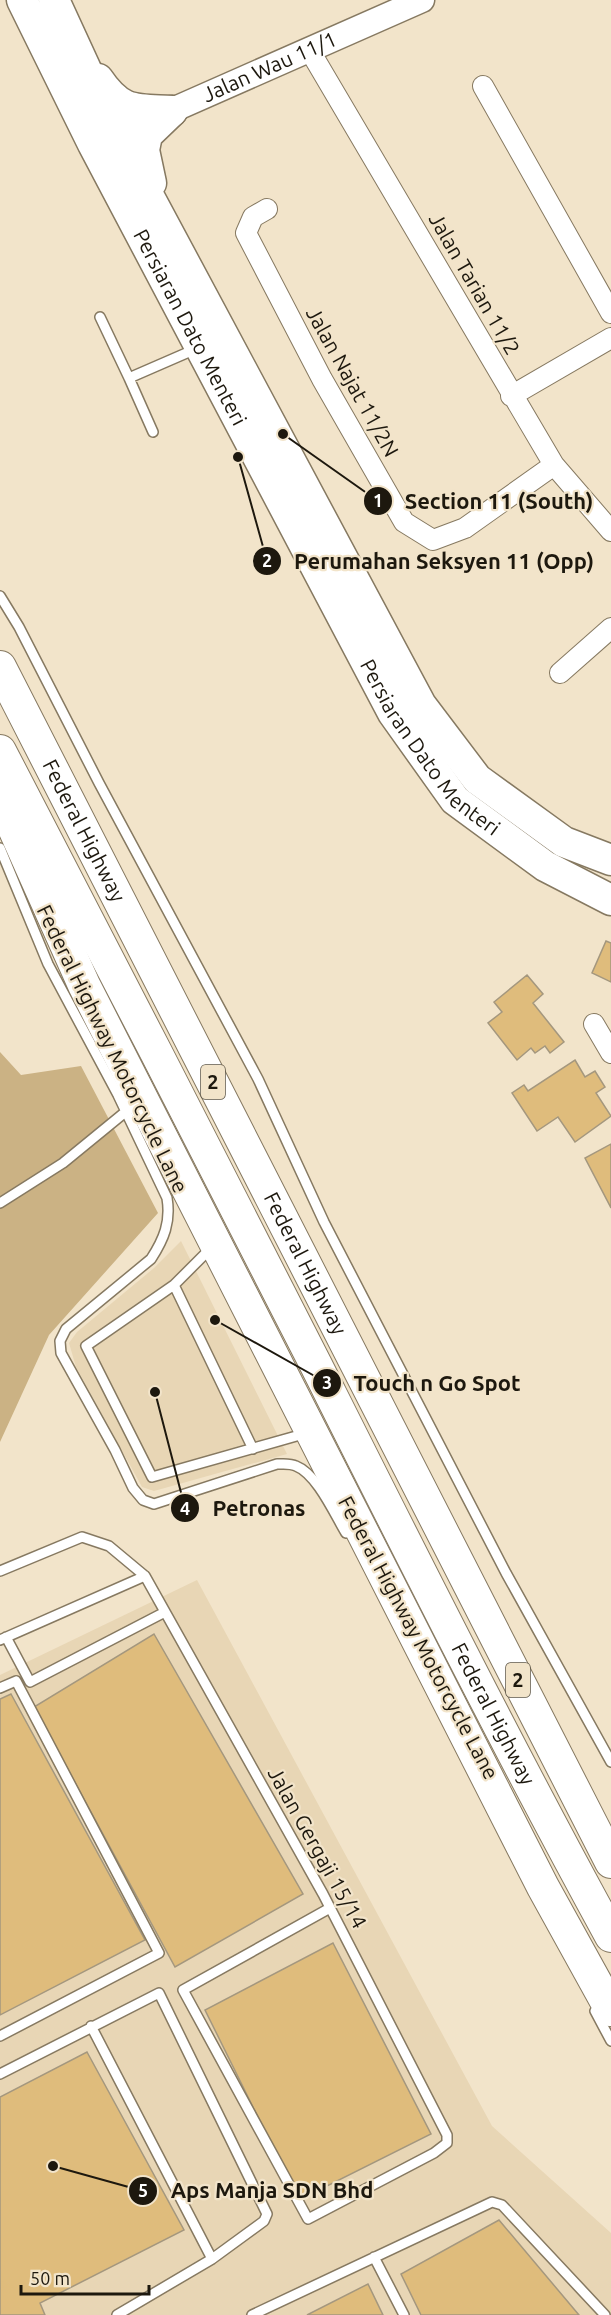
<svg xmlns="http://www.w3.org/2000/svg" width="611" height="2315" font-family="Ubuntu,sans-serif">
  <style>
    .built { fill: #e8d6b5 }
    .green { fill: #cbb284 }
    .building { fill: #dfbc7c; stroke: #a4977e; stroke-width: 1.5 }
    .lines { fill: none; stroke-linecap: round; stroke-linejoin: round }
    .service-casing { stroke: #867961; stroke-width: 12 }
    .minor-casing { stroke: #867961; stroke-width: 22 }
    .tertiary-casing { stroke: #867961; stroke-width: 27 }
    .primary-casing { stroke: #867961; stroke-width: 33 }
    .trunk-casing { stroke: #867961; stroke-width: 34 }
    .service { stroke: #fff; stroke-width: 9 }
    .minor { stroke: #fff; stroke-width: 20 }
    .tertiary { stroke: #fff; stroke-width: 24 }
    .primary { stroke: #fff; stroke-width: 30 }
    .trunk { stroke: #fff; stroke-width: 32 }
    .labels { text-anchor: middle; stroke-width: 4.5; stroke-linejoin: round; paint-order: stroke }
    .shield { fill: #f2e4ca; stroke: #5d5546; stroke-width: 1.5 }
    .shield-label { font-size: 20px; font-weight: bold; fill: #1d180e }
    .street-label { font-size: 21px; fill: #1d180e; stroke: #f2e4ca }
    .leader { fill: none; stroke: #1d180e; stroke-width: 2 }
    .callout-dot { fill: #1d180e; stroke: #f2e4ca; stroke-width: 2 }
    .mark-label { font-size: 18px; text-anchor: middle; font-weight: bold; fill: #fff }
    .callout-label { font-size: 22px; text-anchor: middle; font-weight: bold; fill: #1d180e; stroke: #f2e4ca; stroke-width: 4.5; stroke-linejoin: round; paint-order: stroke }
  </style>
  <rect width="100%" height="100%" fill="#f2e4ca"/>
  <path class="built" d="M181,1241l106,213 -133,37 -12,-4 -66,-120 -7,-24 8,-11 77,-64z
    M197,1580l295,546 119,107v82h-611v-640z"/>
  <path class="green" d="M0,1052l21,23 60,-9 77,147 -109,122 -49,107z"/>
  <path class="building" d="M606,941l5,2v39l-19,-9z
    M527,975l16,19 -10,9 31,39 -14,11 -5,-7 -10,7 -4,-5 -14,12 -29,-37 14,-11 -8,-10z
    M575,1060l10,17 10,-6 10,16 -9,6 15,23 -36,26 -17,-25 -21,14 -25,-38 12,-8 4,6z
    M611,1144v64l-26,-50z
    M154,1634l149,260 -128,73 -141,-260z
    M11,1694l134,246 -145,75v-316z
    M333,1943l98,191 -132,66 -94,-190z
    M87,2052l97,178 -144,73 5,12h-45v-218z
    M499,2220l80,95h-158l-20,-41z
    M368,2284l15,31h-76z"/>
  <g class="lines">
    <defs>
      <path id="service" d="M100,317l29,61
        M153,432l-24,-54 69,-30
        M0,596l19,31 80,156 159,296 66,143 182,351 105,189
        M0,848l48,116 70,131 49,103c4,24 -3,41 -16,61l-85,70 -6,12 1,12 54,97 18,38 10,12 11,4 123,-40c7,0 13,-1 19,2 21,8 39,49 50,67
        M0,1203l63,-40 66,-54
        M212,1247l-38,38 -88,61 66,131 155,-44
        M174,1285l79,164
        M0,1571l82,-34 27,9 36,30
        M6,1637l24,45 135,-70
        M0,1640l145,-64 178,318 124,241v8l-13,10 -126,66 -125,-229 147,-82
        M0,1688l16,-7 143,272 -159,83
        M595,2011l16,30
        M91,2026l121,233
        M0,2074l159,-81 108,221 -3,7 -52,38 -95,56
        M374,2257l30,58
        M252,2315l240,-113 10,3 103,110"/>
      <path id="minor" d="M310,51l244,414 57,66
        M483,86l128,227
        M267,209l-14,8 -7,16 76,146 82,143 29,18 32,-12 89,-63
        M511,396l100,-58
        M560,673l51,-45
        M594,1024l17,29"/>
      <g id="tertiary">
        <path id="s1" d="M116,135l306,-135"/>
      </g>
      <g id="primary">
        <path id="s2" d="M22,0l71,144 300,569 62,87 90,66 66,34"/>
        <path d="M54,0l62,135 305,570 56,74 87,63 47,18"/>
        <path d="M98,79c23,34 37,30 74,32"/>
        <path d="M151,183l-7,-33 3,-15 25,-24"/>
      </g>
      <g id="trunk">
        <path id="s3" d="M0,667l611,1195"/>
        <path id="s4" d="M0,751c106,204 212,409 316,614 96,191 192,383 295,571"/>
        <path d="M0,797l84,188 459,902 68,123"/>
      </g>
    </defs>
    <use href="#service" class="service-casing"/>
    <use href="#minor" class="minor-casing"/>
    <use href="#tertiary" class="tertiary-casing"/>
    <use href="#primary" class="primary-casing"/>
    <use href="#trunk" class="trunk-casing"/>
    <use href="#service" class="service"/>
    <use href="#minor" class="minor"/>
    <use href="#tertiary" class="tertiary"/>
    <use href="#primary" class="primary"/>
    <use href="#trunk" class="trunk"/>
  </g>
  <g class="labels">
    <g class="shield">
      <rect x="201" y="1065" width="24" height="34" rx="4.5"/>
      <rect x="506" y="1663" width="24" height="34" rx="4.5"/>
    </g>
    <g class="shield-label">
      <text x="213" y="1089">2</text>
      <text x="518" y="1687">2</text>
    </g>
    <g class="street-label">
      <text dy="7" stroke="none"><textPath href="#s1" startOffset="168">Jalan Wau 11/1</textPath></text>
      <text transform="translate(474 284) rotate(60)" y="7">Jalan Tarian 11/2</text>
      <text dy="7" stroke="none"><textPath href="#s2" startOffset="368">Persiaran Dato Menteri</textPath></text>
      <text transform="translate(352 382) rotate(61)" y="7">Jalan Najat 11/2N</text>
      <text dy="7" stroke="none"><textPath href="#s2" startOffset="854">Persiaran Dato Menteri</textPath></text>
      <text dy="7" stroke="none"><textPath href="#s3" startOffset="184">Federal Highway</textPath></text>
      <text transform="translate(112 1049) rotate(64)" y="7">Federal Highway Motorcycle Lane</text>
      <text dy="7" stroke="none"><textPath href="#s3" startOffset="670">Federal Highway</textPath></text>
      <text transform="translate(418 1638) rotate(62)" y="7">Federal Highway Motorcycle Lane</text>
      <text dy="7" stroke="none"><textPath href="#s4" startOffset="1082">Federal Highway</textPath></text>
      <text transform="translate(317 1848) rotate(61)" y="7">Jalan Gergaji 15/14</text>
    </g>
  </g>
  <path class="leader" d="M283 434L378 501M238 457L267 561M215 1320L327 1383M155 1392L185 1508M53 2166L143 2191"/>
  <g class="callout-dot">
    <circle cx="283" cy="434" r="6"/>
    <circle cx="238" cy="457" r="6"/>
    <circle cx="215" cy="1320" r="6"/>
    <circle cx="155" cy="1392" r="6"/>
    <circle cx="53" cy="2166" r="6"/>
    <circle cx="378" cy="501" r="15"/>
    <circle cx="267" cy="561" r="15"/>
    <circle cx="327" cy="1383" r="15"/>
    <circle cx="185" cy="1508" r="15"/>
    <circle cx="143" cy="2191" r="15"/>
  </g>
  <g class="mark-label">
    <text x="378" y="507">1</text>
    <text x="267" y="567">2</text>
    <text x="327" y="1389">3</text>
    <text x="185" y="1515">4</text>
    <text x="143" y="2197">5</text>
  </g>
  <g class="callout-label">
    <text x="499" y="509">Section 11 (South)</text>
    <text x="444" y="569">Perumahan Seksyen 11 (Opp)</text>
    <text x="437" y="1391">Touch n Go Spot</text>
    <text x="259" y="1516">Petronas</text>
    <text x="272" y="2198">Aps Manja SDN Bhd</text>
  </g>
  <path d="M21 2285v9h128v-9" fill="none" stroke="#1d180e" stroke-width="3"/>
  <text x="30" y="2285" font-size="18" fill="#1d180e" stroke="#f2e4ca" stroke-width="4.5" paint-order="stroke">50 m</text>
</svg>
